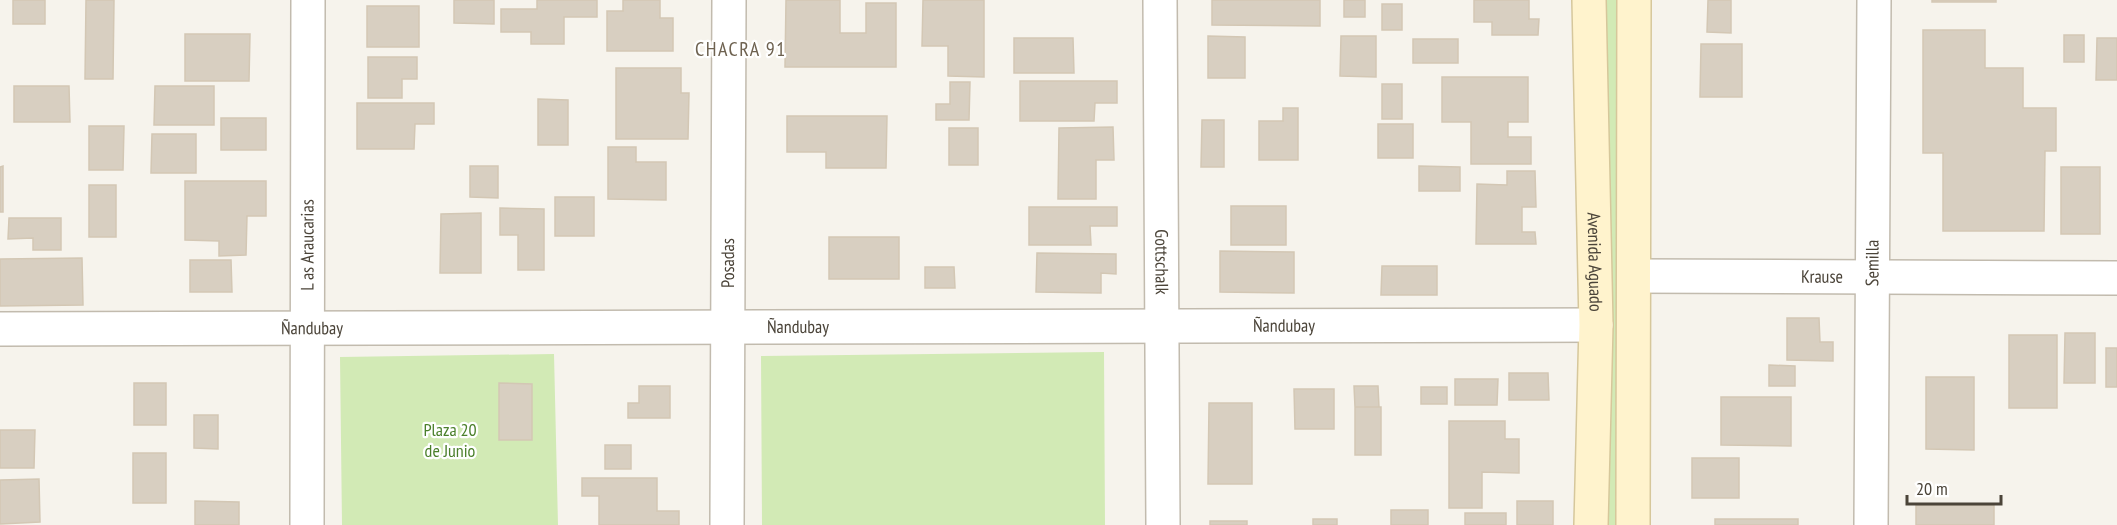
<svg xmlns="http://www.w3.org/2000/svg" width="2117" height="525" font-family="'PT Sans Narrow',sans-serif">
  <style>
    .green { fill: #d2eab5 }
    .building { fill: #d8cfc1; stroke: #d3c7b4; stroke-width: 1.5 }
    .lines { fill: none; stroke-linecap: round; stroke-linejoin: round }
    .street-casing { stroke: #c2bbae; stroke-width: 36 }
    .secondary-casing { stroke: #d6c79b; stroke-width: 36 }
    .street { stroke: #fff; stroke-width: 33 }
    .secondary { stroke: #fff3cd; stroke-width: 33 }
    .labels { text-anchor: middle; stroke-width: 4.5; stroke-linejoin: round; paint-order: stroke }
    .street-label { font-size: 18px; fill: #4b4439; stroke: #fff }
    .park-label { font-size: 18px; fill: #4a7f2a; stroke: #fff }
    .neighbourhood-label { font-size: 20px; letter-spacing: 1.5px; fill: #6e6250; stroke: #fff }
  </style>
  <rect width="100%" height="100%" fill="#f6f3ec"/>
  <path class="green" d="M1597,0h35l-1,525h-35z
    M1104,352l1,173h-343l-1,-169z
    M554,354l4,171h-216l-2,-168z"/>
  <path class="building" d="M13,0h32v24h-32z
    M86,0h28l-1,79h-28z
    M454,0h40v24l-40,-1z
    M537,0h60v17h-33v27h-33v-12h-30v-23h36z
    M623,0h37v18h13v33h-66v-40h16z
    M786,0h54v33h26v-30h30v64h-111z
    M923,0h61v77l-36,-1v-30h-26z
    M1212,0h108v26l-108,-1z
    M1344,0h21v17h-21z
    M1474,0h55v19h10l-1,16h-46v-13h-18z
    M1708,0h23v33l-24,-1z
    M1932,0h64v2h-64z
    M1382,4h20v26h-20z
    M367,6h52v41h-52z
    M1923,30h62v38h38v40h33v43h-11l-1,80h-101v-78h-20z
    M185,34h65l-1,47h-64z
    M2064,35h20v27h-20z
    M1208,36l37,1v41h-37z
    M1341,36h35v41l-36,-1z
    M1014,38h59l1,35h-60z
    M2097,38h20v42h-21z
    M1413,39h45v24h-45z
    M1701,44h41v53h-42z
    M368,57h49v22h-15v19h-34z
    M616,68h65v25h8l-1,46h-72z
    M1442,77h86v45h-20v15h23v27h-60v-42h-29z
    M1020,81h97v22h-22l-1,18h-74z
    M950,82h20l-1,38h-33v-16h14z
    M1382,84h20v35h-20z
    M14,86h55l1,36h-56z
    M155,86h59v39h-60z
    M538,99l30,1v45h-30z
    M357,103h77v21h-19l-1,25h-57z
    M1283,108h15v52h-39v-39h24z
    M787,116h100l-1,52h-60v-16h-39z
    M221,118h45v32h-45z
    M1202,120h22v47h-23z
    M1378,124h35v34h-35z
    M89,126h35l-1,44h-34z
    M1113,127l1,33h-18v39h-38l1,-71z
    M949,128h29v37h-29z
    M152,134h44v39h-45z
    M608,147h28v15h30v38l-58,-1z
    M3,166v46h-3v-45z
    M470,166h28v32l-28,-1z
    M1419,166l41,1v24h-41z
    M2061,167h39v67h-39z
    M1507,171h28l1,36h-14v25h13l1,12h-60l1,-60 30,1z
    M185,181h81v35h-19l-1,39 -27,1v-15l-34,-1z
    M89,185h27v52h-27z
    M555,197h39v39h-39z
    M1231,206h55v39h-55z
    M1029,207h88v19h-27l1,19h-62z
    M500,208l44,1v61h-26v-35h-18z
    M481,213v60h-41l1,-59z
    M9,218h52v32h-28v-12l-25,1z
    M829,237h70v42h-70z
    M1220,251l74,1v41l-74,-1z
    M1037,253l79,1v20l-15,-1v20l-65,-1z
    M82,258l1,47 -83,1v-47z
    M190,260h41l1,32h-42z
    M1382,266h55v29h-56z
    M925,267h29l1,21h-30z
    M1787,318h32l1,24h13v19l-46,-1z
    M2065,333h30v50h-31z
    M2009,335h48v73h-48z
    M2106,348h11v39h-11z
    M1769,365l26,1v20h-26z
    M1509,373h39l1,27h-40z
    M1926,377h48v73l-48,-1z
    M1455,379h43l-1,26h-42z
    M134,383h32v42h-32z
    M499,383l33,1v56h-33z
    M639,386h31v32h-42v-15h11z
    M1354,386h24l1,21h-24z
    M1421,387h26v17h-26z
    M1294,389h40v40h-39z
    M1721,397h70v49l-70,-1z
    M1209,403h43v81h-44z
    M1355,407h26v48h-26z
    M194,415h24v34l-24,-1z
    M1449,421h56v18h14v34l-37,-1v36h-33z
    M0,430h35l-1,38h-34z
    M605,445h26v24h-26z
    M133,453h33v50h-33z
    M1692,458h47v40h-47z
    M582,478h75v33h22v14h-80v-29h-17z
    M39,479l1,43 -40,2v-44z
    M195,501l44,1v23h-44z
    M1517,501h36v24h-36z
    M1916,505h78v20h-78z
    M1391,510h37v15h-37z
    M1465,513h41v12h-41z
    M1313,519h24v6h-24z
    M1715,519h83v6h-83z
    M1210,521h37v4h-37z"/>
  <g class="lines">
    <defs>
      <g id="street">
        <path id="s1" d="M1160,0l3,525"/>
        <path id="s2" d="M1634,276l483,2"/>
        <path id="s3" d="M0,329l1596,-4"/>
        <path id="s4" d="M307,525l1,-525"/>
        <path id="s5" d="M727,525l2,-525"/>
        <path id="s6" d="M1871,525l3,-525"/>
      </g>
      <g id="secondary">
        <path id="s7" d="M1589,0l7,325 -5,200"/>
        <path d="M1633,525l1,-525"/>
      </g>
    </defs>
    <use href="#street" class="street-casing"/>
    <use href="#secondary" class="secondary-casing"/>
    <use href="#street" class="street"/>
    <use href="#secondary" class="secondary"/>
  </g>
  <g class="labels">
    <g class="street-label">
      <text dy="6" stroke="none"><textPath href="#s4" startOffset="280">L as Araucarias</textPath></text>
      <text dy="6" stroke="none"><textPath href="#s5" startOffset="262">Posadas</textPath></text>
      <text dy="6" stroke="none"><textPath href="#s1" startOffset="262">Gottschalk</textPath></text>
      <text dy="6" stroke="none"><textPath href="#s7" startOffset="262">Avenida Aguado</textPath></text>
      <text dy="6" stroke="none"><textPath href="#s6" startOffset="262">Semilla</textPath></text>
      <text dy="6" stroke="none"><textPath href="#s2" startOffset="188">Krause</textPath></text>
      <text dy="6" stroke="none"><textPath href="#s3" startOffset="798">Ñandubay</textPath></text>
      <text dy="6" stroke="none"><textPath href="#s3" startOffset="1284">Ñandubay</textPath></text>
      <text dy="6" stroke="none"><textPath href="#s3" startOffset="312">Ñandubay</textPath></text>
    </g>
    <g class="park-label">
      <text x="450" y="436">Plaza 20<tspan x="450" dy="21">de Junio</tspan></text>
    </g>
    <g class="neighbourhood-label">
      <text x="741" y="56">CHACRA 91</text>
    </g>
  </g>
  <path d="M1907 495v9h94v-9" fill="none" stroke="#4b4439" stroke-width="3"/>
  <text x="1916" y="495" font-size="18" fill="#4b4439" stroke="#ffffff" stroke-width="4.5" paint-order="stroke">20 m</text>
</svg>
